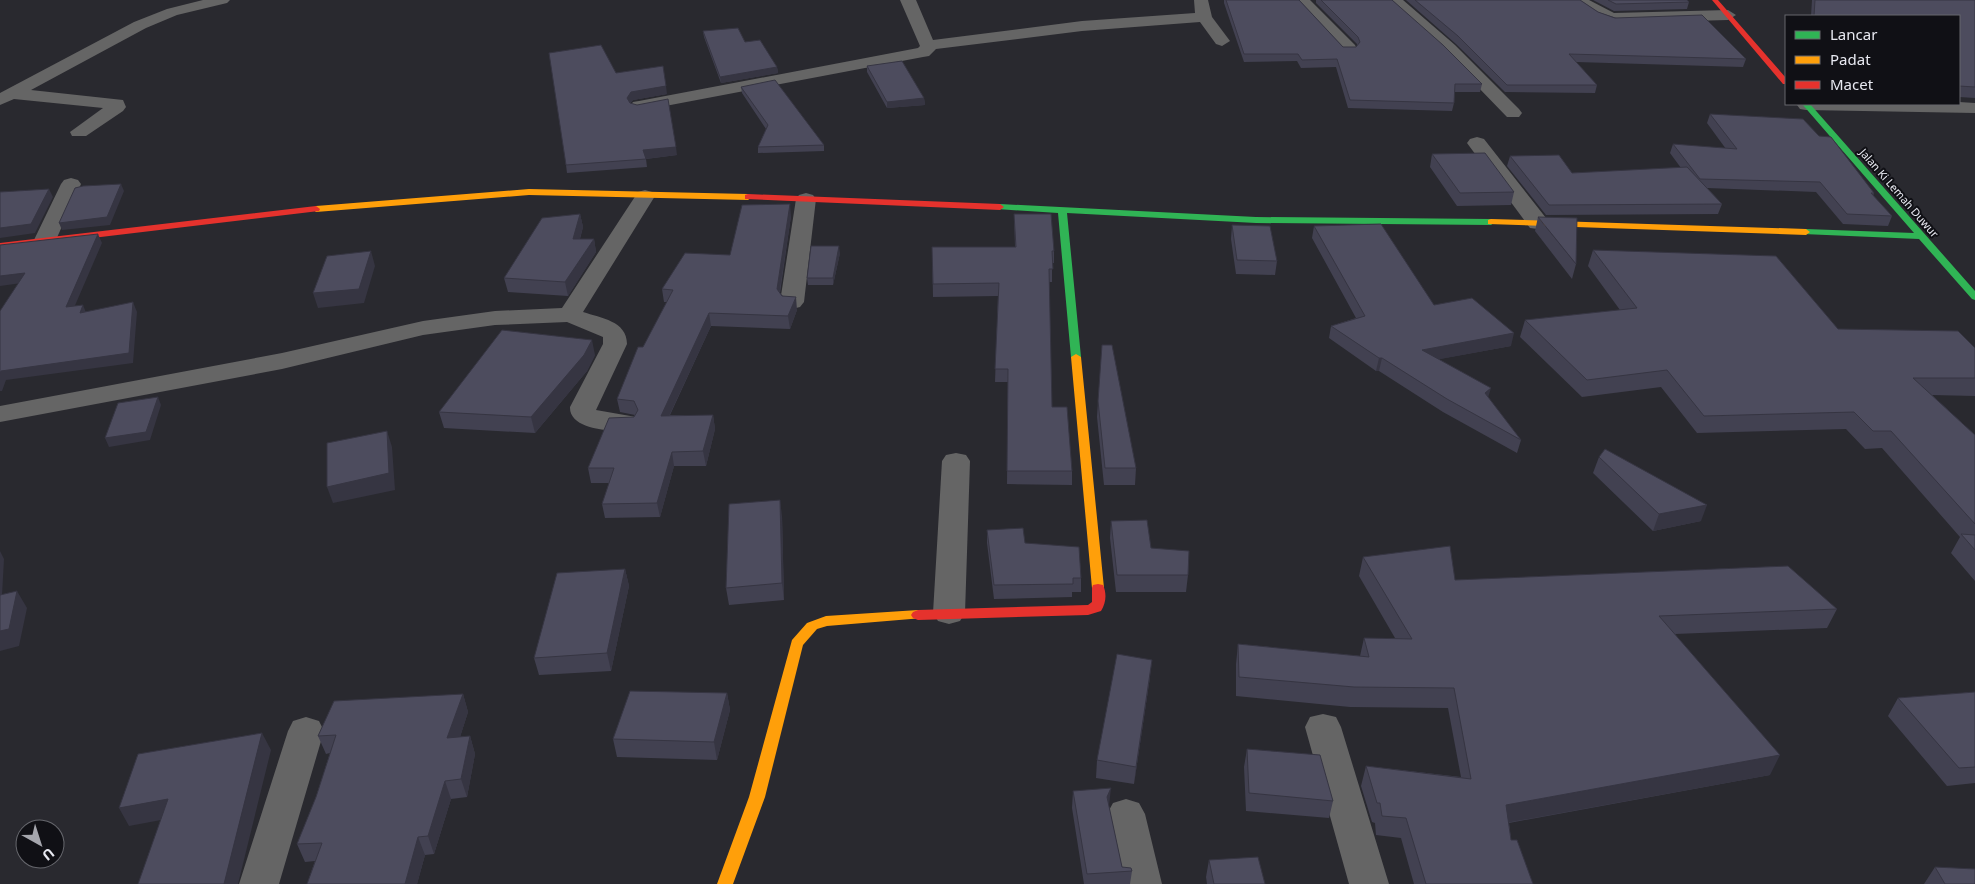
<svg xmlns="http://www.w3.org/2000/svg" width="1975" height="884" font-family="'Noto Sans',sans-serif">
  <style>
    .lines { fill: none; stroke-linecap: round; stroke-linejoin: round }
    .street { fill: #656565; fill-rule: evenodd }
    .fast { fill: #30b455; fill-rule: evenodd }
    .slow { fill: #ff9f0a; fill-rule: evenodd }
    .jam { fill: #e5322d; fill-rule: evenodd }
    .wall { fill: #424151 }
    .shaded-wall { fill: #363542 }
    .building { fill: #4d4c5e; stroke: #363542 }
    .labels { text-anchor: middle; stroke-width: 4; stroke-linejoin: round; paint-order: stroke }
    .far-street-label { font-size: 11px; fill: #e8e9f1; stroke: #101015 }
  </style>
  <rect width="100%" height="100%" fill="#29292f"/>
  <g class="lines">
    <path class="street" d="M203,0h27l-3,3 -50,12 -31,13 -115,62 92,10 3,7 -3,4 -37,25h-14l-2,-4 33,-24 -89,-9 -14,6v-12l134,-71 33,-13z
      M900,0h16l17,40 149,-19 113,-8 -1,-13h14l4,17 18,24 -8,5 -6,-2 -16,-22 -118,9 -146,18 -7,7 -6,1 -284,54 -6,-1 -3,-4 3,-4 6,-1 279,-53 2,-2z
      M1294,0h16l45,45 2,4 -2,4h-12z
      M1386,0h17l52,45 64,64 3,4 -3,4h-12l-64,-66z
      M1571,0h18l25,13 114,-3 8,5 -8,5 -114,3 -17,-5z
      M1959,102l16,1v10l-169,-3 -6,-1 -3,-4z
      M1477,137l7,2 62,79 3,5 -3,5 -8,1 -8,-1 -63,-85 3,-4z
      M71,178l7,2 3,4 -26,58 -3,5 -8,2 -8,-2 -3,-5 28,-58 3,-4z
      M645,190l7,2 3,4 -72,116c18,6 44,9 44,32l-31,66 40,7 3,6 -3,6c-18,4 -67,2 -66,-22l33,-63v-7l-36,-15 -72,3 -72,10 -141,34 -282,53v-16l282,-53 141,-32 72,-10 67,-3 76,-116z
      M806,193l7,2 3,4 -12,103 -4,5 -8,2 -8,-2 -4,-5 16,-103 3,-4z
      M956,453l10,2 4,6 -5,152 -5,8 -11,3 -11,-3 -5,-8 9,-152 4,-6z
      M1323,714l13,3 5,10 48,157h-40l-44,-157 5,-10z
      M306,717l13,4 5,10 -45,153h-40l49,-153 5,-10z
      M1126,799l13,4 6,11 17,70h-40l-15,-70 6,-11z"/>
    <path class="fast" d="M1802,104h8l165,187v9l-3,-1 -53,-60 -116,-5v-4l3,-1 108,4z
      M1000,204l256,13 235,2 4,3 -4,3 -235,-2 -189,-10 14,144 -5,3 -5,-3 -13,-144 -61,-4 -1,-2z"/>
    <path class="slow" d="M529,189l219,5 4,3 -4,3 -219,-5 -213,17 -4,-3 4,-3z
      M1491,219l315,10 4,3 -4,3 -318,-11v-4z
      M1076,354l5,3 23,231 -1,3h-10l-1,-3 -21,-231z
      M918,610l5,2 2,3 -2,3 -96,8 -10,3 -14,16 -38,152 -32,87h-16l32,-87 43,-157 15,-17 19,-7z"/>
    <path class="jam" d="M1712,0h6l68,78v6h-3z
      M748,194l252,10 4,3 -4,3 -255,-11v-4z
      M316,206l4,3 -1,2 -319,38v-6z
      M1098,584l5,1c4,9 3,18 -2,26l-13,4 -170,5 -5,-2 -2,-3 2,-3 5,-2 170,-5 4,-3v-14l1,-3z"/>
  </g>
  <path class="wall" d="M1224,0h75l44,47h13l1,-1v-2l-41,-41v-3h76l90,84 -2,8h-26v11l-2,8 -104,-3 -12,-41 -35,1 -4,-7 -53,1 -20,-59z
    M1406,0h174l18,12 148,47 -3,8 -167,-5 21,23 -2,8 -90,-1 -49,-48z
    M1593,0h94l2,2 -2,7 -73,2z
    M1812,0h163v98l-16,-1v-81h-148z
    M703,31l42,11 32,25 1,6 -57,10 -17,-46z
    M867,66l57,32 1,7 -38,3 -20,-36z
    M616,73l51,21 -34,6 -3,3 47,52 -31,4 1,8 -80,6 -1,-8z
    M741,87l83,58v6l-66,2v-6l8,-18 -24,-36z
    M1710,114l109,22 55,57 -1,3 19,20 -4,10 -45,-2 -27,-32 -109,-4 15,16 -4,10 -172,1 -39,-49 3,-10 62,17 109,-5 -11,-15 3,-9 53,5 -19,-26z
    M1432,154l82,38 -3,13 -54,1 -27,-39z
    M580,214l3,13 -3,12h14l2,13 -28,44 -60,-4 -4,-14z
    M1014,214l40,37v12h-2v19h-3l3,125 20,64v14l-65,-1 1,-102h-13l3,-86 -65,1 -1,-50h83z
    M791,216l-11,77 17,17 -7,19 -79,-3 -41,89h43l2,14 -9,37h-32l-14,51 -55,1 -3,-14 7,-21h-18l-3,-15 47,-53 -15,-3 -3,-13 50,-97h-3l-2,-13 68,-34z
    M1538,217l38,47 -4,15 -37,-48z
    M1232,225l45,36 -2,14 -39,-1 -5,-35z
    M1314,226l120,79 77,41 -72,13 49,39 33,42 -4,13 -74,-41 -64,-41h-3l-47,-33 2,-12 25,-8 -44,-80z
    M1593,250l245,79 137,19v48l-43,-1 43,40v146l-24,-28 9,-16 -78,-89 -17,1 -19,-20 -149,4 -36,-46 -79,10 -62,-60 5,-17 95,-10 -32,-44z
    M840,253l-7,32h-25l-1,-7z
    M595,355l-8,16 -52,62 -91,-5 -5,-16z
    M1098,401l38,67 -1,17h-31l-7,-68z
    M1599,457l102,64 -48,10 -60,-58z
    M782,516l2,84 -55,5 -3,-17z
    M1111,521l40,27 37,27 -2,17h-70l-6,-54z
    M987,530l38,13 56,35v14h-9v5l-78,2 -7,-56z
    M1363,557l92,23 382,29 -10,19 -152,6 95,141 -261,48 2,17 22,44h-119l-13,-46 -25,-3 -1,-12 -3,-1 -11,-36 5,-20 95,11 -13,-69 -98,-1 -114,-11v-32l2,-20 122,12 4,-18h31l-36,-62z
    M625,569l4,17 -18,85 -72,4 -5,-17z
    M1150,677l-16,107 -38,-6 1,-18z
    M1975,692v91l-28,3 -59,-70 10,-18z
    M727,693l3,17 -13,50 -100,-3 -4,-18z
    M463,694l5,18 -8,25 10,-1 5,18 -8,43 -16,2 -17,55 -9,1 -8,29h-110l8,-23 -10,1 -8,-18 19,-47 14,-44 -4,1 -8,-18z
    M1247,749l86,52 -4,17 -83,-7 -2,-44z
    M1073,791l36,15v1l13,60 10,4 -2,13h-46l-12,-76z
    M1209,860l56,24h-58l-1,-7z
    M1935,867l40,17h-51z"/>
  <path class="shaded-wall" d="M777,67l1,6 -57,10 -1,-6z
    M666,86l1,8 -34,6 -5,6 -1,-8 4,-6z
    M924,98l1,7 -38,3v-6z
    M676,147l1,8 -32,4 -2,-9z
    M121,184l3,7 -14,34 -48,5 -3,-7z
    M49,189l4,8 -18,36 -35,5v-10z
    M790,204l1,12 -13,86 -1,-13z
    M580,214l3,13 -7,25 -3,-13z
    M98,234l4,9 -32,74 -4,-10z
    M594,239l2,13 -28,44 -3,-14z
    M839,246l1,7 -7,32v-7z
    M371,251l4,15 -11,37 -46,5 -5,-15z
    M25,273l4,9 -29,4v-10z
    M796,297l1,13 -7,19 -2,-13z
    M133,302l4,10 -4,51 -127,17 -4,11h-2v-17l1,-3z
    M83,305l4,10 -7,-2z
    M709,313l2,13 -48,103 -2,-13z
    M1514,333l-3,13 -92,17 3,-13z
    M592,340l3,15 -8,16 -52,62 -4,-16z
    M1379,358h3l-3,13h-3z
    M1491,388l-4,13 -2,-8z
    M158,397l3,8 -11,35 -41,7 -4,-9z
    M713,415l2,14 -9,37 -3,-15z
    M387,431l5,16 3,43 -62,13 -6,-16z
    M672,452l2,14 -14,51 -3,-14z
    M780,500l2,16 2,84 -2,-17z
    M1707,505l-6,16 -48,10 6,-17z
    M0,551l4,8 -3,55 -1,-2z
    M625,569l4,17 -18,85 -4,-18z
    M17,591l10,17 -8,38 -19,5v-20z
    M1152,660l-2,17 -16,107 2,-17z
    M727,693l3,17 -13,50 -3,-18z
    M463,694l5,18 -14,44 -7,-18z
    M262,733l9,17 -33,134h-14z
    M470,736l5,18 -8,43 -6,-18z
    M1780,755l-10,20 -270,49 6,-19z
    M445,781l6,18 -17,55 -6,-18z
    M1111,788l-2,18 -4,8 2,-17z
    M168,799l9,18 -48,9 -10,-18z
    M418,837l7,18 -8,29h-12z"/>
  <path class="building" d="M1226,0h73l44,47h13l4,-5 -2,-5 -37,-37h71l51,45 39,39h-27l-1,19 -104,-3 -13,-41 -35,1 -4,-6h-54z
    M1415,0h165l18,12 17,6 87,-3 44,44 -177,-5 28,31h-90l-49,-49z
    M1608,0h79l2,2 -73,2z
    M1815,0h160v87l-16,-1v-70h-145z
    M738,28l7,14 15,-2 17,27 -57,10 -17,-46z
    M601,45l15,28 47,-7 3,20 -35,6 -4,6 3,5 7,2 31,-6 8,48 -33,3 3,9 -80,6 -17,-112z
    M902,61l22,37 -37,4 -20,-36z
    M775,80l49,65 -66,2 10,-22 -27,-38z
    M1710,114l93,5 16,17 12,1 43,56h-3l21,23 -45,-2 -27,-32 -120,-3 -27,-35 64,5z
    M1485,153l29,39 -54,1 -28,-39z
    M1559,155l13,18 115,-6 35,37 -173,1 -39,-49z
    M121,184l-14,33 -48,6 16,-35 8,-2z
    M49,189l-18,35 -31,4v-36z
    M790,204l-13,85 5,7 14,1 -8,19 -79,-3 -48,103 52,-1 -10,36 -31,1 -15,51 -55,1 12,-36h-26l21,-50 25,-1 4,-7 -4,-9 -17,-2 21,-52h5l30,-57 -11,-1 23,-36 45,2 12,-50z
    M580,214l-7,25h21l-29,43 -61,-4 38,-60z
    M1014,214h37l3,37h-2l1,18h-4l3,138h15l5,64h-65l1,-102h-13l4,-86 -66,1 -1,-37h84z
    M1538,217l39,1 -1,46z
    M1381,224l53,81 38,-7 42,35 -92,17 69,38 -6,5 36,47 -74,-41 -65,-41h-3l-48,-32 34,-10 -51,-90z
    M1232,225l38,1 7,35 -40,-1z
    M98,234l-32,73 17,-2 -3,8 53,-11 -4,51 -128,18 -1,3v-63l25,-38 -25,3v-31z
    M811,246h28l-6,32h-26z
    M1593,250l183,6 62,73 120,2 17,17v30h-62l62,57v89l-84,-93h-18l-19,-19 -150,4 -37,-46 -80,10 -62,-60 112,-12z
    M371,251l-12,38 -46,4 14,-37z
    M502,330l90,10 -8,15 -53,62 -92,-5z
    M1102,345h10l24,123h-31l-7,-67z
    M158,397l-12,35 -41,6 13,-35z
    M387,431l2,42 -62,14v-44z
    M1605,449l102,56 -48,9 -60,-57z
    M780,500l2,83 -56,5 3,-84z
    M1147,520l4,28 38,3 -1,24h-71l-6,-54z
    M1023,528l2,15 54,4 2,31h-8v6l-79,1 -7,-55z
    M1961,534l14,1v15z
    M1450,546l5,34 333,-14 49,43 -178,7 121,139 -274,50 5,35h6l16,44h-107l-20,-66 -24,-2 -2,-13h-3l-11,-37 105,13 -17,-91 -100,-1 -115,-10 -1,-33 131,13 -5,-19 48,1 -49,-82z
    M625,569l-18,84 -73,5 23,-85z
    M17,591l-8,38 -9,2v-36z
    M1117,654l35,6 -16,107 -39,-7z
    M630,691l97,2 -13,49 -101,-3z
    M1975,692v75l-16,1 -61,-70z
    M463,694l-16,44 23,-2 -9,43 -16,2 -17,55 -10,1 -13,47h-98l15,-41 -25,1 19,-47 20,-62 -18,1 16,-35z
    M262,733l-38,151h-86l30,-85 -49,9 19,-54z
    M1247,749l73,6 13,46 -84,-8z
    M1111,788l-4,9 15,70 9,1 1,3 -45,3 -14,-83z
    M1258,857l7,27h-51l-5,-24z
    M1935,867l40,2v15h-30z"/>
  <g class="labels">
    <g class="far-street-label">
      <text transform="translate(1899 193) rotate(49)" y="4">Jalan Ki Lemah Duwur</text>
    </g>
  </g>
  <rect x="1785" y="15" width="175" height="90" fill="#101015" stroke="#66676d"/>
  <rect x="1795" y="31" width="25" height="8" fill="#30b455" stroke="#66676d"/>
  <text x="1830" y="40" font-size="15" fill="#e8e9f1">Lancar</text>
  <rect x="1795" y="56" width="25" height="8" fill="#ff9f0a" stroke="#66676d"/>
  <text x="1830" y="65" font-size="15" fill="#e8e9f1">Padat</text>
  <rect x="1795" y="81" width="25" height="8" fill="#e5322d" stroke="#66676d"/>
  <text x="1830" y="90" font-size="15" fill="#e8e9f1">Macet</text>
  <g transform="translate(40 844) rotate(141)"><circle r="24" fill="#101015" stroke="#66676d"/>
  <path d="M0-4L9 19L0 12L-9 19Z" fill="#a5a6ad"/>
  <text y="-8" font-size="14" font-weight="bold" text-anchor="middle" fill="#e8e9f1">U</text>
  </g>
</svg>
